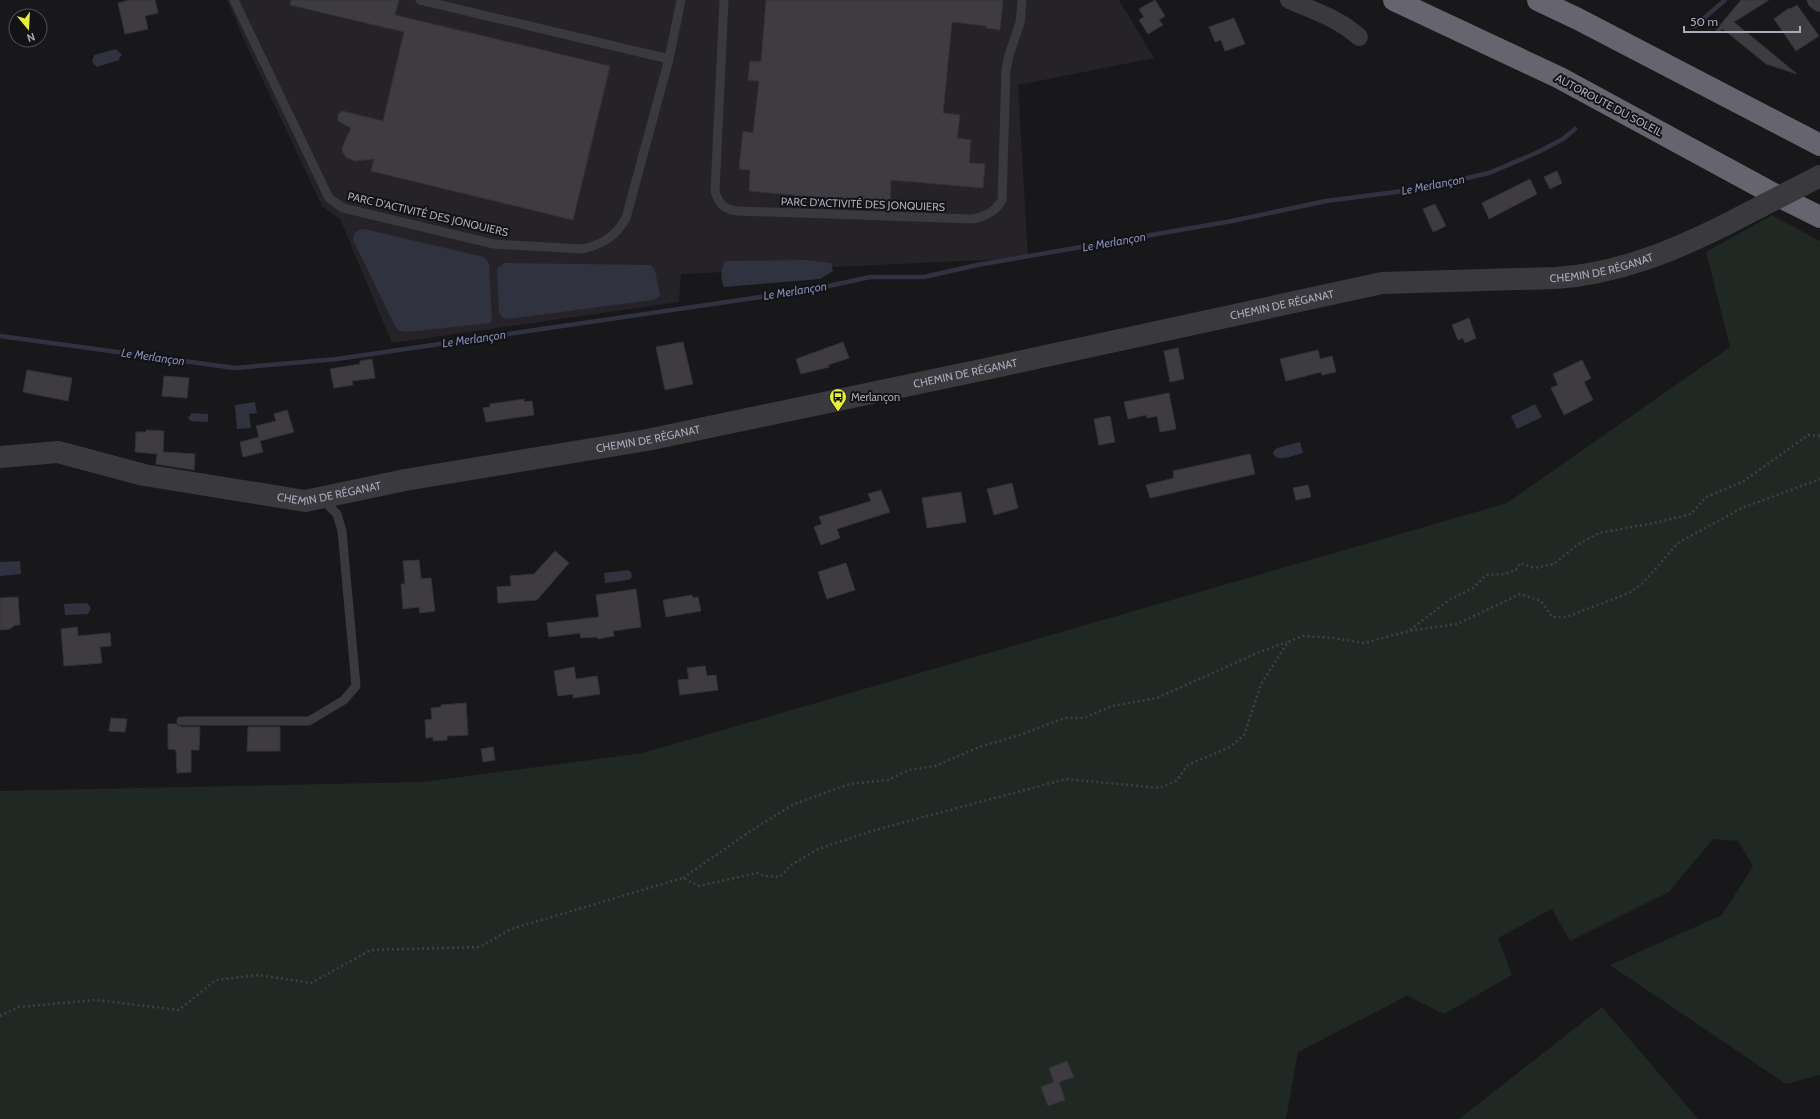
<svg xmlns="http://www.w3.org/2000/svg" width="1820" height="1119" font-family="Cabin,sans-serif">
  <style>
    .built { fill: #252327 }
    .green { fill: #1f2823 }
    .water { fill: #30323f }
    .lines { fill: none; stroke-linecap: round; stroke-linejoin: round }
    .stream { stroke: #30323f; stroke-width: 4.5 }
    .building { fill: #3e3c41; stroke: #333236 }
    .path { stroke: #3f3f45; stroke-width: 2.5; stroke-dasharray: 2 3; stroke-linecap: butt }
    .service { stroke: #3a393e; stroke-width: 9 }
    .minor { stroke: #3a393e; stroke-width: 18 }
    .tertiary { stroke: #3a393e; stroke-width: 22 }
    .motorway { stroke: #66656f; stroke-width: 22 }
    .tertiary-bridge { stroke: #3a393e; stroke-width: 22 }
    .labels { text-anchor: middle; stroke-width: 4; stroke-linejoin: round; paint-order: stroke }
    .street-label { font-size: 11px; fill: #abaab9; stroke: #131215 }
    .poi-label { font-size: 11px; fill: #abaab9; stroke: #131215; text-anchor: start }
    .water-label { font-size: 12px; font-style: italic; fill: #8289b3; stroke: #131215 }
  </style>
  <rect width="100%" height="100%" fill="#18171a"/>
  <path class="built" d="M227,0h892l35,58 -136,27 10,173 -347,16 -2,28 -287,41 -52,-124 -18,-13 -72,-153z"/>
  <path class="green" d="M1772,215l48,26v834l-34,9 -176,-119 112,-50 31,-49 -15,-25 -25,-2 -44,53 -99,49 -18,-32 -54,29 14,37 -68,39 -37,-18 -109,56 -12,67h-1286v-328l423,-9 220,-29 864,-250 223,-156 -24,-95z
    M1602,1007l96,112h-239z"/>
  <path class="water" d="M116,49l6,6 -3,3v2l-22,7 -5,-5 2,-7z
    M364,229l120,28 5,7 3,55 -2,4 -82,9 -8,-1 -4,-3 -43,-88c1,-7 3,-10 11,-11z
    M806,260l25,3 2,8 -13,8 -96,8c-4,-9 -3,-17 1,-26z
    M504,263l147,2 4,5 5,26 -7,4 -145,19 -6,-2 -3,-5 -2,-43z
    M255,402l2,11 -8,1 2,14 -14,1 -2,-24z
    M1535,404l7,13 -25,12 -6,-13z
    M192,413l16,1v8l-17,-1 -3,-3z
    M1300,442l3,11c-9,2 -25,10 -30,1v-2l4,-4z
    M20,561l1,13 -21,2v-14z
    M628,570l3,2 1,5 -3,3 -24,3 -1,-10z
    M87,603l4,5 -3,6 -23,1 -1,-11z"/>
  <g class="lines">
    <path class="stream" d="M1695,26l30,-26
      M0,336l235,32 102,-9 478,-70 55,-12h54l53,-12 255,-44 94,-20 93,-12 70,-16 47,-20 27,-14 12,-10"/>
  </g>
  <path class="building" d="M129,0h26l3,13 -13,3 3,13 -23,5 -7,-31z
    M291,0h108l-4,15 215,51 -37,154 -202,-49 3,-12 -18,2 -9,-3 -4,-5 -1,-5 9,-20 -13,-7v-7l4,-3 41,10 21,-89 -114,-27z
    M766,0h237l-3,30 -14,-2v-2l-34,-4 -9,91 17,2 -3,23 14,2 -2,23 16,1 -2,24 -92,-8 -1,24 -141,-13 1,-21 -11,-1 4,-38 10,2 6,-52 -11,-1 2,-19 11,1z
    M1155,0l10,16 -6,4 4,5 -15,9 -9,-14 5,-3 -5,-8z
    M1741,0h28l-35,22 63,52 -31,-10 -43,-35 -5,3 -2,-2z
    M1797,5l22,31 -23,15 -22,-32 15,-11 1,1z
    M1234,18l11,26 -20,7 -4,-11 -6,2 -6,-15z
    M1557,171l5,12 -12,6 -6,-12z
    M1530,179l7,15 -48,25 -7,-16z
    M1435,204l11,22 -13,6 -10,-23z
    M1469,318l7,20 -11,5 -2,-5 -5,2 -6,-15z
    M683,342l10,42 -28,6 -9,-43z
    M843,342l6,16 -21,7 1,2 -28,7 -5,-15z
    M1178,348l6,31 -14,3 -6,-31z
    M1318,350l2,9 12,-3 4,16 -14,3 -1,-3 -35,9 -6,-22z
    M372,359l3,19 -23,3 1,4 -19,3 -4,-19 30,-5v-3z
    M1582,360l9,18 -7,4 9,18 -29,15 -13,-27 7,-3 -5,-11z
    M27,370l45,8 -4,23 -45,-9z
    M164,376l25,2 -2,20 -25,-2z
    M1169,393l7,36 -16,3 -3,-16 -10,2 -1,-3 -18,4 -4,-17z
    M524,399v3l8,-1 2,14 -48,7 -3,-14 7,-1v-3z
    M287,410l7,22 -34,9 3,11 -20,5 -3,-15 19,-5 -3,-11 20,-5 -2,-7z
    M1110,416l5,26 -16,3 -5,-26z
    M146,430l18,1 -1,21 32,2 -1,16 -38,-6 1,-10 -22,-2 1,-20h10z
    M1250,454l5,20 -105,24 -4,-13 28,-7 -1,-7z
    M1012,483l6,25 -24,7 -7,-26z
    M1308,485l3,12 -15,3 -3,-12z
    M881,490l9,22 -53,17 3,9 -19,7 -7,-18 8,-3 -3,-7 52,-16 -3,-7z
    M961,492l5,30 -39,6 -5,-30z
    M555,551l14,12 -32,37 -39,3 -1,-16 14,-1 -1,-10 24,-2z
    M419,560l2,19 10,-1 4,33 -15,2 -1,-6 -16,2 -2,-25h4l-2,-23z
    M846,563l9,27 -28,9 -9,-27z
    M636,589l5,38 -28,4 1,5 -16,3 -1,-2 -16,1 -1,-5 -31,4 -2,-14 52,-6 -3,-22z
    M692,595l1,3 5,-1 3,14 -35,6 -3,-17z
    M18,597l2,28h-5l-5,4 -10,1v-32z
    M77,627l1,9 32,-3 1,13 -11,1 2,16 -38,3 -3,-37z
    M705,666l2,10 9,-1 2,15 -38,5 -2,-15 11,-1 -2,-11z
    M574,667l2,12 21,-3 3,18 -27,4v-4l-15,2 -4,-25z
    M466,703l2,32 -21,1v4l-14,1v-4l-7,1 -1,-18 7,-1 -1,-11 10,-1v-2z
    M111,718l16,1 -2,13 -16,-1z
    M168,724h8l5,3h19l-1,23h-8v22l-14,1 -1,-23 -8,-1z
    M248,727h32v24h-33z
    M493,747l2,13 -12,2 -2,-13z
    M1067,1061l7,16 -15,5 6,18 -17,6 -7,-19 13,-5 -5,-14z"/>
  <g class="lines">
    <path class="path" d="M1410,630l39,-30 24,-12 13,-13 18,-1 12,-4 4,-7 14,5 20,-4 23,-19 22,-12 55,-10 37,-9 15,-17 38,-16 64,-46 12,1
      M683,878l69,-48 42,-26 55,-20 39,-4 21,-10 26,-4 47,-20 38,-11 45,-17h19l28,-12 45,-8 100,-45 30,-11
      M0,1016l19,-9 77,-7 83,10 37,-30 42,-5 53,8 60,-33 109,-3 31,-18 172,-51 16,8 58,-13 8,3 15,1 11,-12 27,-16 57,-19 191,-51 94,9 16,-7 12,-16 42,-18 14,-12 17,-51 27,-42 15,-6 31,2 30,5 45,-12 48,-7 63,-30 21,7 11,16h14l63,-24 13,-9 36,-41 64,-35 78,-29"/>
    <path class="service" d="M234,0l95,198 14,10 151,36 89,5c20,-5 33,-13 43,-31l43,-159 12,-59
      M420,0l249,59
      M724,0l-9,192c5,13 9,17 22,19l236,8c13,-3 22,-7 29,-19l4,-130 3,-15 11,-32 2,-23
      M181,721h128l35,-21 12,-14 -14,-155 -5,-17 -16,-16"/>
    <path class="minor" d="M1289,0c23,10 51,19 70,37
      M1816,0l4,3"/>
    <path class="tertiary" id="s1" d="M0,457l58,-5 86,23 161,26 100,-21 242,-40 339,-71 396,-86 174,-5c60,-4 115,-26 169,-53"/>
    <path class="motorway" d="M1394,0l166,78 208,113 52,26
      M1538,0l40,19 242,126"/>
    <path class="tertiary-bridge" d="M1725,225l95,-49"/>
  </g>
  <defs>
    <symbol id="bus-pin" viewBox="-11 -11 22 30"><path d="M0 17L-7.5 6A9.5 9.5 0 1 1 7.5 6Z" fill="#e7ef3a" stroke="#131215"/><path d="M-5-6H5V4H4V6H2V4H-2V6H-4V4H-5ZM-3.5-4V0h7V-4ZM-3.5 1.2v1.5H-2V1.2ZM2 1.2v1.5H3.5V1.2Z" fill="#111"/></symbol>
  </defs>
  <g fill-rule="evenodd">
    <use href="#bus-pin" x="828" y="387" width="20" height="27"/>
  </g>
  <g class="labels">
    <g class="street-label">
      <text transform="translate(1609 105) rotate(28)" y="4">AUTOROUTE DU SOLEIL</text>
      <text transform="translate(863 204) rotate(2)" y="4">PARC D'ACTIVITÉ DES JONQUIERS</text>
      <text transform="translate(428 214) rotate(13)" y="4">PARC D'ACTIVITÉ DES JONQUIERS</text>
      <text dy="4" stroke="none"><textPath href="#s1" startOffset="1630">CHEMIN DE RÉGANAT</textPath></text>
      <text dy="4" stroke="none"><textPath href="#s1" startOffset="1307">CHEMIN DE RÉGANAT</textPath></text>
      <text dy="4" stroke="none"><textPath href="#s1" startOffset="983">CHEMIN DE RÉGANAT</textPath></text>
      <text dy="4" stroke="none"><textPath href="#s1" startOffset="659">CHEMIN DE RÉGANAT</textPath></text>
      <text dy="4" stroke="none"><textPath href="#s1" startOffset="335">CHEMIN DE RÉGANAT</textPath></text>
    </g>
    <g class="poi-label">
      <text x="851" y="401">Merlançon</text>
    </g>
    <g class="water-label">
      <text transform="translate(1433 185) rotate(-11)" y="4">Le Merlançon</text>
      <text transform="translate(1114 242) rotate(-10)" y="4">Le Merlançon</text>
      <text transform="translate(795 291) rotate(-9)" y="4">Le Merlançon</text>
      <text transform="translate(474 339) rotate(-8)" y="4">Le Merlançon</text>
      <text transform="translate(153 357) rotate(8)" y="4">Le Merlançon</text>
    </g>
  </g>
  <g transform="translate(28 28) rotate(162)"><circle r="19" fill="#131215" stroke="#504f57"/>
  <path d="M0-3L7 15L0 10L-7 15Z" fill="#e7ef3a"/>
  <text y="-6" font-size="11" font-weight="bold" text-anchor="middle" fill="#abaab9">N</text>
  </g>
  <path d="M1684 26v6h116v-6" fill="none" stroke="#abaab9" stroke-width="2"/>
  <text x="1690" y="26" font-size="12" fill="#abaab9" stroke="#131215" stroke-width="3" paint-order="stroke">50 m</text>
</svg>
